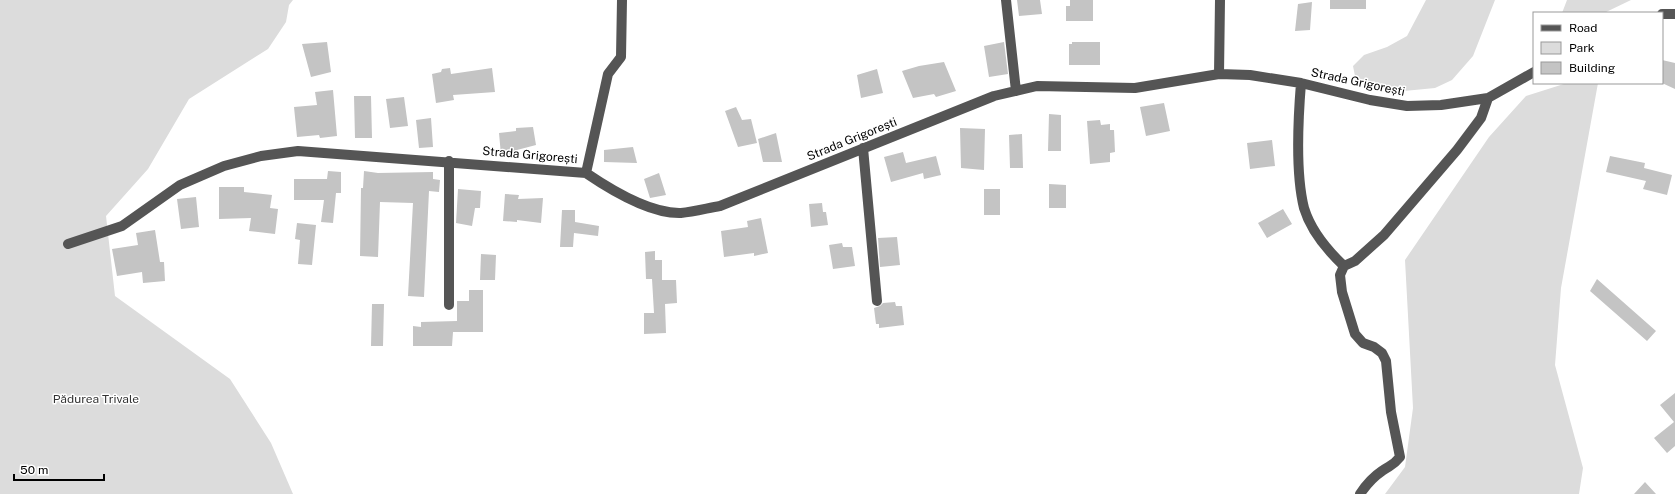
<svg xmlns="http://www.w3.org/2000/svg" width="1675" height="494" font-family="'Public Sans',sans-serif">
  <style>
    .green { fill: #dcdcdc }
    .building { fill: #c4c4c4 }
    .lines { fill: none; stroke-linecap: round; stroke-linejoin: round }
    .minor { stroke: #555; stroke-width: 10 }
    .labels { text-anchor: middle; stroke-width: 3; stroke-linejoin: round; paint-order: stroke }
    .street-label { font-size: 12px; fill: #000; stroke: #fff }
    .park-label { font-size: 12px; fill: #333; stroke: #fff }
  </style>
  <rect width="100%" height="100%" fill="#fff"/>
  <path class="green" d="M0,0h293l-4,5 -3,17 -18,27 -79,50 -41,70 -42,47 9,80 115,83 41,64 22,51h-293z
    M1426,0h69l-22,56 -21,24 -17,8 -31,3 -36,-4 -13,-11 -2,-10 11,-11 23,-8 20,-11z
    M1567,0h64l-27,13h-42z
    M1567,83h31l-37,205 -6,77 28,103 -4,26h-194l20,-27 8,-59 -8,-148 84,-123 37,-41z"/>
  <path class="building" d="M1017,0h23l2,14 -23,2z
    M1070,0h23v21h-27v-15h4z
    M1330,0h36v9h-36z
    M1312,2l-2,28 -15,1 3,-27z
    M327,42l4,30 -20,5 -9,-33z
    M1004,42l4,32 -19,3 -5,-31z
    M1072,42h28v23h-31v-21h3z
    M1662,60l13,3v26l-13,-6z
    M944,62l12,29 -20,6 -2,-3 -21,4 -11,-27 17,-5z
    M450,68l1,6 41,-6 3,24 -42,3 1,5 -18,3 -4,-29 9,-2 1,-3z
    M877,69l6,24 -22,5 -4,-23z
    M333,90l4,46 -17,2 -1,-3 -22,2 -3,-30 23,-2 -2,-13z
    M354,96h17l1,42h-17z
    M404,97l4,29 -18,2 -4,-29z
    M1164,103l6,28 -24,5 -6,-29z
    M736,107l6,13 9,-1 6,24 -19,4 -13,-36z
    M1049,114l12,1v36h-13z
    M431,118l2,29 -14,1 -3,-28z
    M1100,120l1,5 9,-1v6h4l1,22 -5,1v9l-20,2 -3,-43z
    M533,127l3,18 -19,5 1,8 -17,-3 -2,-22 17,-2v-3z
    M960,128l25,1 -1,41 -23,-2z
    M776,133l6,29h-19l-5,-23z
    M1022,134l1,34h-13l-1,-33z
    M1272,140l3,26 -25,3 -3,-26z
    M633,147l4,16 -33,-1v-12z
    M903,152l3,11 30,-7 5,19 -17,4 -1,-6 -32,9 -7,-25z
    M1610,156l35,7 -1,5 28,7 -5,20 -24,-6 3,-8 -40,-9z
    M328,171l13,1v21h-5l-3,30 -12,-1 3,-22h-30v-21h33z
    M364,171l14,2 55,-1v7l7,1 -1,12 -10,-1 -5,106 -16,-1 5,-93 -33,-1 -2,55 -18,-1 1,-68h2z
    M659,173l7,22 -16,3 -6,-19z
    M1049,184l17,1v23h-17z
    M219,187h25v5l28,3 -2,13 8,1 -3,25 -26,-3 2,-13 -32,1z
    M458,189l23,2 -1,17h-5l-3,18 -16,-3z
    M984,189h16v26h-16z
    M505,194l14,1 -1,4 25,-1 -2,25 -24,-3v2l-14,-1z
    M196,197l3,30 -18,2 -4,-30z
    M822,203l1,9h3l2,13 -17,2 -2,-23z
    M1283,209l9,15 -25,14 -9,-15z
    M562,210h13v12l24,4 -1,10 -24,-3 -1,14h-13z
    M761,218l7,35 -14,3v-3l-30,4 -3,-26 27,-4 -1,-6z
    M297,223l19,2 -4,40 -14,-1 2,-24 -5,-1z
    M155,230l5,32h4l1,19 -22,2 -1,-11 -25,4 -5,-27 26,-4 -2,-12z
    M897,237l3,28 -20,2 -2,-29z
    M842,243l1,4h9l3,19 -22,3 -4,-24z
    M655,251v9h7v20h14l1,23 -12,1 1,29 -22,1v-21h10l-2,-34h-6l-1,-27z
    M481,254l15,1 -1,25h-15z
    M1597,279l59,52 -9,10 -57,-50z
    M469,290h14v42h-30l-1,14h-39v-20l8,1v-5l36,-1v-20h12z
    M895,302l1,4h6l2,19 -25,3v-4h-3l-2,-16 6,-2 3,-3z
    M372,304h12l-1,42h-12z
    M1675,393v53l-8,7 -13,-15 20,-16 -14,-17z
    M1645,482l11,12h-22z"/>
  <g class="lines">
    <path class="minor" d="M1006,0l10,91
      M1662,14h13
      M1219,74l1,-74
      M1301,83c-3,37 -6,89 3,125 7,23 23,42 40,58
      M863,148l14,153
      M586,173l22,-99 13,-17 1,-57
      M68,244l54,-18 58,-41 44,-19 37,-10 37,-5 288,22c25,17 64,41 95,40 13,-1 27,-5 39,-7l274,-110 43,-10 98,2 84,-14 31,1 51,8 69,17 37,6 34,-1 47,-7 46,-26
      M449,305v-144
      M1360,494c6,-9 13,-17 22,-23 8,-6 11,-5 18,-14l-9,-45 -5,-51 -4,-8 -8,-6 -11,-4 -8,-9 -13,-42 -2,-17 4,-9 11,-5 29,-26 73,-85 24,-32 7,-20"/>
  </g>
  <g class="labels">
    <g class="street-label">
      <text transform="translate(1358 82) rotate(12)" y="4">Strada Grigorești</text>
      <text transform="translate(852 139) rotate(-22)" y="4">Strada Grigorești</text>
      <text transform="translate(530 155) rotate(5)" y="4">Strada Grigorești</text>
    </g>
    <g class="park-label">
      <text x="96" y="403">Pădurea Trivale</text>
    </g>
  </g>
  <rect x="1533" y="12" width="130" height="72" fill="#ffffff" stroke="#999999"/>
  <rect x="1541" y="25" width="20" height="6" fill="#555555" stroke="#999999"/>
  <text x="1569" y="32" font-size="12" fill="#000000">Road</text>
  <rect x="1541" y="42" width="20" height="12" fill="#dcdcdc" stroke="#999999"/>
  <text x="1569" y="52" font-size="12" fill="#000000">Park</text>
  <rect x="1541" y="62" width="20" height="12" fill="#c4c4c4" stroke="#999999"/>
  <text x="1569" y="72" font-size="12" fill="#000000">Building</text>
  <path d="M14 474v6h90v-6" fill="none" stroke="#000000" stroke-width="2"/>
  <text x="20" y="474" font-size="12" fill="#000000" stroke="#ffffff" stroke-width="3" paint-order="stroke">50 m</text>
</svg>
